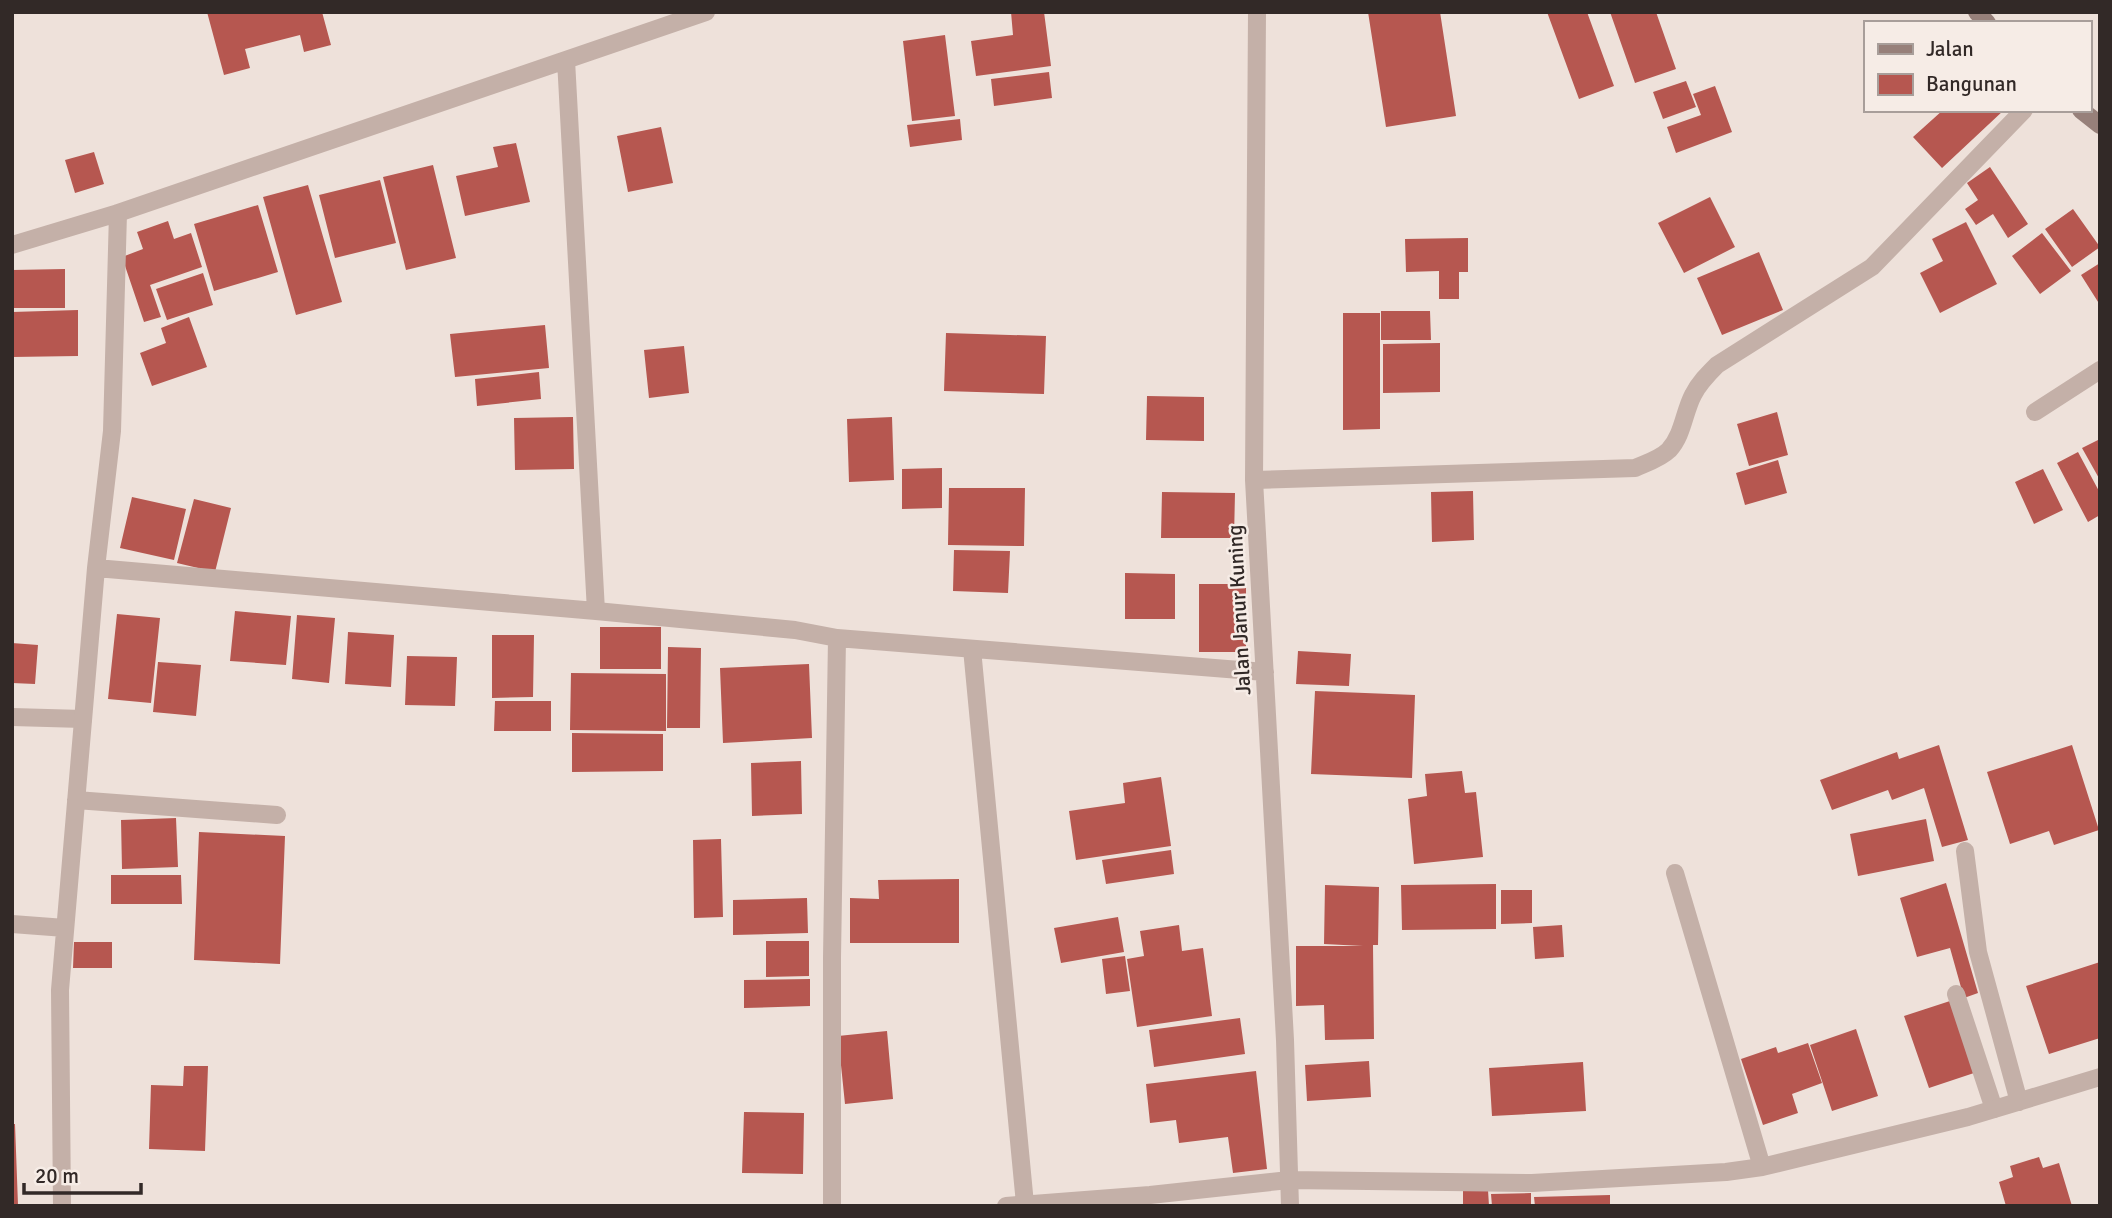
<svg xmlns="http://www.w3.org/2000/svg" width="2112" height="1218" font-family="Signika,sans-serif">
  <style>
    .building { fill: #b65750 }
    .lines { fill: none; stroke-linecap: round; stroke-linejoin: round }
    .lane { stroke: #c4b0a8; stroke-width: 18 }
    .street { stroke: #c4b0a8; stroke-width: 18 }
    .secondary { stroke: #97807a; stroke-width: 18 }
    .labels { text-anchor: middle; stroke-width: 5; stroke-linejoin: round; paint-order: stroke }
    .street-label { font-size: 21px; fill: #322927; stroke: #f6ece6 }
  </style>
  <rect width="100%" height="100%" fill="#eee1da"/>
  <path class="building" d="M207,12h115l9,33 -27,7 -4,-17 -55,14 5,19 -26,7z
    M1011,12h33l7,54 -75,10 -5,-35 42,-6z
    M1368,12h72l16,104 -70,11z
    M1547,12h40l27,74 -35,13z
    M1610,12h46l20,57 -41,14z
    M945,35l10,81 -43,5 -9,-80z
    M1049,72l3,26 -58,8 -3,-27z
    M1686,81l10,26 -33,12 -10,-27z
    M1715,86l17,46 -56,21 -9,-26 34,-12 -8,-21z
    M1943,110h61l-62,58 -29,-31z
    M960,119l2,21 -52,7 -3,-22z
    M661,127l12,56 -45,9 -11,-56z
    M516,143l14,59 -65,14 -9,-40 42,-9 -5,-20z
    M94,152l10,32 -29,9 -10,-33z
    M433,165l23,93 -50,12 -23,-93z
    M1990,167l38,57 -20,14 -15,-24 -17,11 -11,-16 13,-9 -11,-17z
    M380,180l16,63 -61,15 -16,-63z
    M308,185l34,117 -46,13 -33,-118z
    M1710,197l25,50 -51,26 -26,-50z
    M258,205l20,67 -64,19 -20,-67z
    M2073,209l27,38 -28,20 -27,-38z
    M168,221l6,18 17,-6 11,34 -52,18 11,32 -17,5 -22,-65 21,-8 -6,-17z
    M1966,222l31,62 -57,29 -20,-40 23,-12 -11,-22z
    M2042,233l29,38 -31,23 -28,-38z
    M1468,238v34h-9v27h-20v-28l-33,1 -1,-33z
    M1759,252l24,58 -61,25 -25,-57z
    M2100,263v42l-19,-30z
    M65,269v39h-53v-38z
    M203,273l10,32 -46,15 -11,-31z
    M78,310v46l-66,1v-45z
    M1381,311h49l1,29h-50z
    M1343,313h37v116l-37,1z
    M189,317l18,50 -55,19 -12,-33 26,-10 -5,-15z
    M545,325l4,43 -94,9 -5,-43z
    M946,333l100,3 -2,58 -100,-3z
    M1440,343v49l-57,1v-49z
    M684,346l5,47 -40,5 -5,-48z
    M539,372l2,27 -64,7 -2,-27z
    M1147,396l57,1v44l-58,-1z
    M1777,412l11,43 -39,11 -12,-42z
    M573,417l1,52 -59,1 -1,-52z
    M892,417l2,63 -45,2 -2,-63z
    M2100,439v41l-18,-32z
    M2078,452l22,41v22l-12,7 -31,-59z
    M1778,460l9,33 -42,12 -9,-32z
    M942,468v40l-40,1v-40z
    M2043,469l20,41 -29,14 -19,-42z
    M949,488h76l-1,58 -76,-1z
    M1473,491l1,49 -42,2 -1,-50z
    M1162,492l73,1 -1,45h-73z
    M132,497l54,12 -12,51 -54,-12z
    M194,499l37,9 -16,64 -38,-9z
    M954,550l56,1 -2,42 -55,-2z
    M1125,573l50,1v45h-50z
    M1199,584h47v68h-47z
    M235,611l56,5 -5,49 -56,-4z
    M117,614l43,4 -9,85 -43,-4z
    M297,615l38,3 -6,65 -37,-4z
    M600,627h61v42h-61z
    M348,632l46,3 -3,52 -46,-3z
    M492,635h42l-1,62 -41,1z
    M12,643l26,2 -3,39 -23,-1z
    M668,647l33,1 -1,80h-33z
    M1298,651l53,3 -2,32 -53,-2z
    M407,656l50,1 -2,49 -50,-1z
    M158,662l43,3 -5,51 -43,-4z
    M809,664l3,74 -89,5 -3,-75z
    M571,673l95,1v57l-96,-1z
    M1315,691l100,4 -3,83 -101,-4z
    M495,701h56v30h-57z
    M572,733l91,1v37l-91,1z
    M1939,745l29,95 -26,7 -18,-59 -32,12 -4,-10 -56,20 -12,-30 77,-28 2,7z
    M2072,745l27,85 -45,15 -5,-14 -39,13 -23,-72z
    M801,761l1,53 -50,2 -1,-53z
    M1462,771l3,22 11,-1 7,65 -69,7 -6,-65 19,-3 -2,-22z
    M1161,777l10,69 -95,14 -7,-49 56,-8 -2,-20z
    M176,818l2,49 -56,2 -1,-49z
    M1926,819l8,42 -76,15 -8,-42z
    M199,832l86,4 -5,128 -86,-4z
    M721,839l2,78 -29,1 -1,-78z
    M1171,850l3,24 -68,10 -4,-24z
    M111,875h70l1,29h-71z
    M959,879v64h-109v-45l29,1 -1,-19z
    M1946,883l32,110 -14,5 -14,-50 -33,9 -17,-59z
    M1496,884v45l-94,1 -1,-45z
    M1325,885l54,2 -1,58h-5l1,94 -49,1 -1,-35 -28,1v-60h67l-39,-2z
    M1501,890h31v33l-31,1z
    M807,898l1,35 -75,2v-35z
    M1118,917l6,35 -63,11 -7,-35z
    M1179,925l3,26 21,-3 9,68 -75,11 -10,-68 17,-3 -4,-25z
    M1562,925l2,32 -29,2 -2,-32z
    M766,941h43v35l-43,1z
    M74,942h38v26h-39z
    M1125,956l5,35 -24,3 -4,-35z
    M2100,962v76l-51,16 -23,-68z
    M810,979v27l-66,2v-28z
    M1950,1001l24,72 -45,15 -25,-72z
    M1240,1018l5,36 -91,13 -5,-37z
    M1856,1029l22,67 -46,15 -22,-66z
    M887,1031l6,68 -48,5 -7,-68z
    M1808,1043l14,40 -30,11 6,19 -35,12 -22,-66 35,-12 2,6z
    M1369,1061l2,36 -64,4 -2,-36z
    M1583,1062l3,49 -94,5 -3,-48z
    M184,1066h24l-3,85 -56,-2 2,-64 32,1z
    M1256,1071l11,98 -34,4 -5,-36 -49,6 -3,-23 -26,3 -4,-39z
    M744,1112l60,1 -1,61 -61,-1z
    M12,1124h3l3,81h-6z
    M2039,1157l4,11 16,-5 13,43h-66l-7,-24 14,-5 -3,-11z
    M1463,1190h25l1,16h-26z
    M1531,1193v13h-39l-1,-12z
    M1610,1195v11h-75l-1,-9z"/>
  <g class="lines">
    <path class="lane" d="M2035,412l65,-42
      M12,717l71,2
      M1956,994l38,115"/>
    <path class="street" d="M1257,12l-3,468 31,560 5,166
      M12,245l106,-32 588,-201
      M1254,480l381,-12c11,-5 25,-9 34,-18 14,-15 15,-38 24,-55 6,-12 15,-21 24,-30l155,-98 152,-157
      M96,568l500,43 -30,-551
      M596,611l199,19 42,8 -5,320v248
      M837,638l428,34
      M972,649l53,555
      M76,800l201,15
      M1965,851l13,101 41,150
      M1675,873l87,294
      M12,924l53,4
      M62,1206l-2,-216 36,-422 16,-137 6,-218
      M1006,1206l144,-11 139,-15 243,3 194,-11 36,-5 206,-50 132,-40"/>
    <path class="secondary" d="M1977,12l10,11
      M2081,110l19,15"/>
  </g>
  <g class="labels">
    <g class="street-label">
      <text transform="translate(1239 610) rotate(-93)" y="7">Jalan Janur Kuning</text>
    </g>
  </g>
  <rect width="2112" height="1218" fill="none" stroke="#322927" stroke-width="28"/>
  <rect x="1864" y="21" width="228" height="91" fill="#f6ece6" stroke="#a89e9a" stroke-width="2"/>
  <rect x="1878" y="44" width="35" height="10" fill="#97807a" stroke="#a89e9a" stroke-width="2"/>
  <text x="1926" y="56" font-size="21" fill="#322927">Jalan</text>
  <rect x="1878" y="74" width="35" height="21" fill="#b65750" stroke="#a89e9a" stroke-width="2"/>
  <text x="1926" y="91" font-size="21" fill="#322927">Bangunan</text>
  <path d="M24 1183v10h117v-10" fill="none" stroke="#322927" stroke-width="3.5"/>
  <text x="35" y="1183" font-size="21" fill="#322927" stroke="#f6ece6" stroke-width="5" paint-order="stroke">20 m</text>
</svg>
